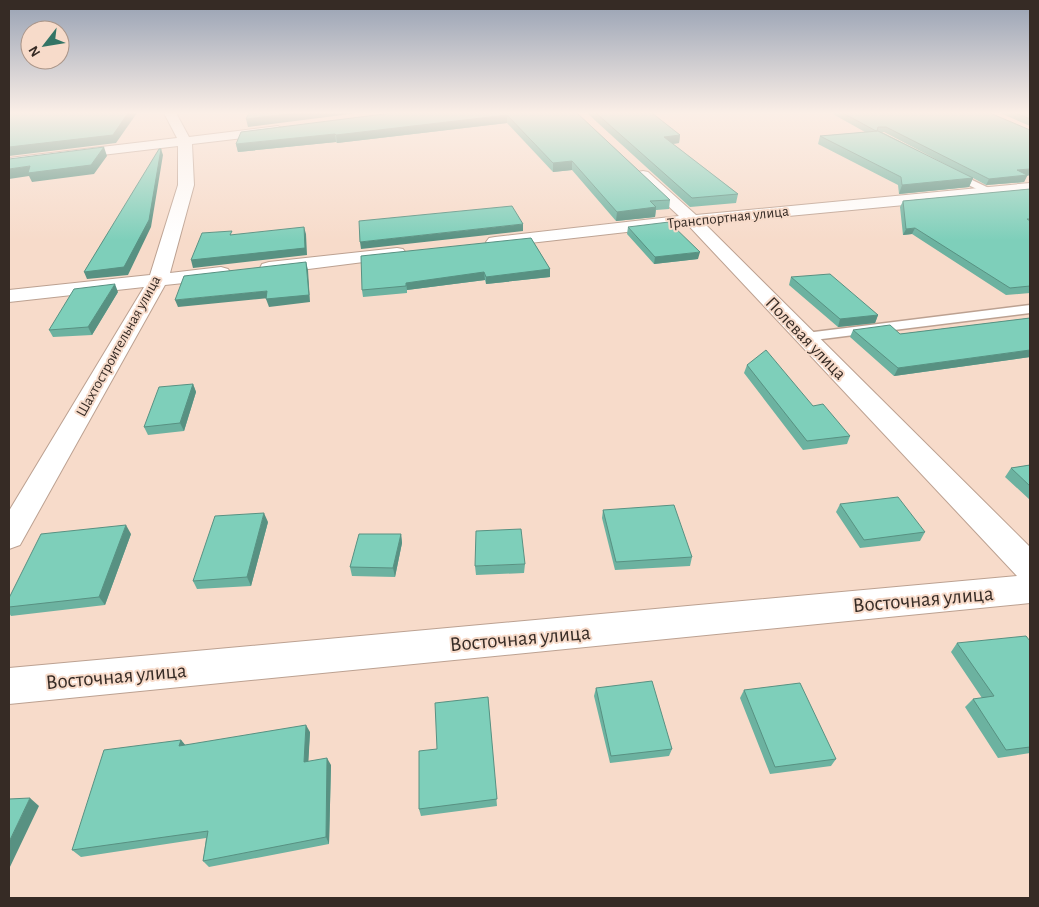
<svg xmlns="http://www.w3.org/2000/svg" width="1039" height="907" font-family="'Alegreya Sans',sans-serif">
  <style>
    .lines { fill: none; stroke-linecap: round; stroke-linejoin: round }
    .lane-casing { stroke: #bca191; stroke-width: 3 }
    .street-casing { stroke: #bca191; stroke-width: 2 }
    .lane { fill: #fff; fill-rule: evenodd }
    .street { fill: #fff; fill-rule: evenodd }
    .wall { fill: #6cb2a0; fill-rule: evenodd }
    .shaded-wall { fill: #589182 }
    .building { fill: #7ecfba; stroke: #589182 }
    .labels { text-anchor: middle; stroke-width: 4; stroke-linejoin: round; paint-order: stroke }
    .far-street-label { font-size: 15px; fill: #362b25; stroke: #f7dbca }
    .street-label { font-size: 18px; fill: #362b25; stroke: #f7dbca }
    .near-street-label { font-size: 21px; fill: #362b25; stroke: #f7dbca }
  </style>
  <rect width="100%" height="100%" fill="#f7dbca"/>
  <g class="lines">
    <defs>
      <path id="lane" d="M951,170l42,20 2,2 -2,2h-6l-39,-19 -1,-2z
        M1030,305v8l-224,28 -7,-4 7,-4z"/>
      <path id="street" d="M164,113h12l13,24 89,-11 6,4 -6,4 -86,10 2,41 -24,88 51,-6 7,2 3,4 -3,4 -7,2 -56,6 -145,260 -11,4v-38l135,-224 -135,15v-12l141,-15 28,-90v-39l-169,20v-8l168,-20z
        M643,171l5,1 48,43 334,-32v10l-325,31 325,323v56l-1021,101v-36l1008,-92 -329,-351 -193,22 -6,-1 -3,-4 3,-4 6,-1 184,-21 -41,-38 -2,-3 2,-3z
        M397,248l6,1 3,4 -3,4 -134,17 -7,-2 -2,-4 2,-4 7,-2z"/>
    </defs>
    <use href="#lane" class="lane-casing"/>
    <use href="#street" class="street-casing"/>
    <use href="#lane" class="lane"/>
    <use href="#street" class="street"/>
  </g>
  <path class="wall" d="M392,113h185l93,87 -1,9 -13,1 -1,7 -39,4 -44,-51 -19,2 -46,-49 -170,20 -1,-1 -98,10 -2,-8z
    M587,113h65l28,22 -1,8 -6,1 65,50 -2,9 -46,4z
    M831,113h159l37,63 -3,6 -38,3 -13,-7 -4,9 -70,7 -1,-9 -80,-41 2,-8 45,-4zM882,132h2l80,42z
    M1000,113h30v13z
    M1030,189v104l-24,2 -94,-61 -9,1 -3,-28 3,-6z
    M628,227l70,32 -44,5 -27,-30z
    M531,238l19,31v8l-64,7 -1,-4 -78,10v3l-44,4 -1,-7z
    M791,277l87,38 -3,8 -37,4 -49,-42z
    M118,292l-26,43 -39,2 -4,-7z
    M1030,318v39l-136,19 -44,-39 3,-7 47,4z
    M747,365l103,71 -3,8 -44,6 -59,-77z
    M193,384l3,8 -12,39 -36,4 -4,-8z
    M1030,465v35l-25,-23 6,-9z
    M840,504l85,28 -5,9 -60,7 -24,-36z
    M603,510l89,47 -2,9 -75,4 -13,-52z
    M268,522l-17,64 -54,3 -4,-8z
    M131,534l-26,71 -94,11 -2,-3v-15z
    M401,534l1,9 -7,34 -43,-1 -2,-9z
    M525,564l-1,9 -48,2 -1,-9z
    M1030,641v112l-32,5 -33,-51 8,-8 9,-1 -31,-46 6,-9z
    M596,688l76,61 -3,7 -59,7 -16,-67z
    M744,690l92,69 -5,7 -61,8 -30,-76z
    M488,697l9,109 -76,10 -2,-7 18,-60z
    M310,732l-2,29 23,4 -2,79 -120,23 -6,-6 3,-23 -125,19 -9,-7 109,-110 4,5z"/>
  <path class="shaded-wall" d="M128,113h9l-21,30 -107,13v-9z
    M295,113h63l-110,14 -2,-8z
    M507,115v8l-170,20 -1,-8z
    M335,134l1,8 -98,10 -2,-8z
    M680,135l-1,8 -17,2 2,-8z
    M104,147l3,9 -13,18 -62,8 -3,-6 -20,3v-10l21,-3z
    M161,149l2,6 -12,72 -23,48 -41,4 -3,-7z
    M572,161v9l-19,2v-9z
    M1030,169v6l-3,1 -3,6 -38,3 3,-6 28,-9z
    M973,178l-4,9 -70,7 3,-9z
    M656,207l-1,10 -39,4 1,-9z
    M523,224v7l-162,18 -1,-7z
    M304,227l2,7 1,21 -114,13 -2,-8z
    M915,228l-3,6 -9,1 3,-6z
    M700,252l-2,7 -44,5 1,-7z
    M306,262l2,8 2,32 -41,5 -3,-8z
    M550,269v8l-64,7v-7z
    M484,272l1,8 -78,10 -1,-7z
    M115,284l3,8 -26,43 -4,-8z
    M267,291l2,7 -91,9 -3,-7z
    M878,315l-3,8 -37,4 2,-8z
    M1030,350v7l-136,19 4,-8z
    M193,384l3,8 -12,39 -4,-8z
    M264,513l4,9 -17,64 -4,-9z
    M126,525l5,9 -26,71 -6,-8z
    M401,534l1,9 -7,34 -2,-9z
    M306,725l4,7 -2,37 -4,-7z
    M181,740l6,7 -8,-1z
    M327,758l4,7 -2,79 -3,-7z
    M30,798l9,8 -30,63v-27z"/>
  <path class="building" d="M9,113h119l-15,22 -104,12z
    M249,113h46l-49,6z
    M392,113h185l93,87 -20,1 6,6 -39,5 -45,-51 -19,2 -46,-48 -171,20 -1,-1 -99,10 5,-12z
    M596,113h56l28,22 -16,2 74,57 -46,4z
    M843,113h147l40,17v39l-13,1 10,5 -38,4 -103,-52h-8l-1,4h-1z
    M1016,113h14v6z
    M878,131l95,47 -71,7 -1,-8 -81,-41z
    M104,147l-13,18 -63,8 2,-7 -21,3v-10z
    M159,149h2l-12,71 -25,47 -40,5z
    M1030,189v30h-3l3,2v65l-20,2 -95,-60 -9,1 -3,-28z
    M512,206l11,18 -163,18 -1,-21z
    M669,222l31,30 -45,5 -27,-30z
    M304,227l1,21 -114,12 11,-27 30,-2 -2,4z
    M531,238l19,31 -64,8 -2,-5 -78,11v3l-44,4 -1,-34z
    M306,262l3,33 -43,4 1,-8 -92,9 9,-24z
    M830,274l48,41 -38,4 -49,-42z
    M115,284l-27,43 -39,3 25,-41z
    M1030,318v32l-132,18 -45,-38 37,-5 10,9z
    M766,350l47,56 10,-2 27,32 -43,5 -60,-76z
    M193,384l-13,39 -36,4 15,-40z
    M1030,465v21l-19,-18z
    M898,497l27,35 -61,8 -24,-36z
    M674,505l18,52 -76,5 -13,-52z
    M264,513l-17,64 -54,4 22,-65z
    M126,525l-27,72 -90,10v-9l32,-64z
    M521,529l4,35 -50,2 1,-35z
    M359,534h42l-8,34 -43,-1z
    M1026,636l4,5v106l-24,3 -33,-51 21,-3 -37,-53z
    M652,681l20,68 -61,7 -15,-68z
    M800,683l36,76 -61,8 -31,-77z
    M488,697l9,102 -78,10v-58l18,-2 -2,-46z
    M306,725l-2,37 23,-4 -1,79 -123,24 5,-30 -136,19 32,-100 77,-10 -2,6z
    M30,798l-21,44v-43z"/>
  <linearGradient id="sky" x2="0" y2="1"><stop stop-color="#97a1b3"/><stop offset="0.47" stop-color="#fbefe7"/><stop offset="1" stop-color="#fbefe7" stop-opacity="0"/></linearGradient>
  <rect width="1039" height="240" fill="url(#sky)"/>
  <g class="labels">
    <g class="far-street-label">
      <text transform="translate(728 217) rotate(-6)" y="5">Транспортная улица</text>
      <text transform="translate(118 346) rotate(-61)" y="5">Шахтостроительная улица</text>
    </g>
    <g class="street-label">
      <text transform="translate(806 338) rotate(46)" y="6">Полевая улица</text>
    </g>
    <g class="near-street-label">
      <text transform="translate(923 599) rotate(-5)" y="7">Восточная улица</text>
      <text transform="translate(520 638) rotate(-5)" y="7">Восточная улица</text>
      <text transform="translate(116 676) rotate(-5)" y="7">Восточная улица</text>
    </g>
  </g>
  <rect width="1039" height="907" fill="none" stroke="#362b25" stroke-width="20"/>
  <g transform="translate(45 45) rotate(239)"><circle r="24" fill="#f7dbca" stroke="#aa9588"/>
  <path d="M0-4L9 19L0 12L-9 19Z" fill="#337465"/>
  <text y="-8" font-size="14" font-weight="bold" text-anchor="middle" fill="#362b25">N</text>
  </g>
</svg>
